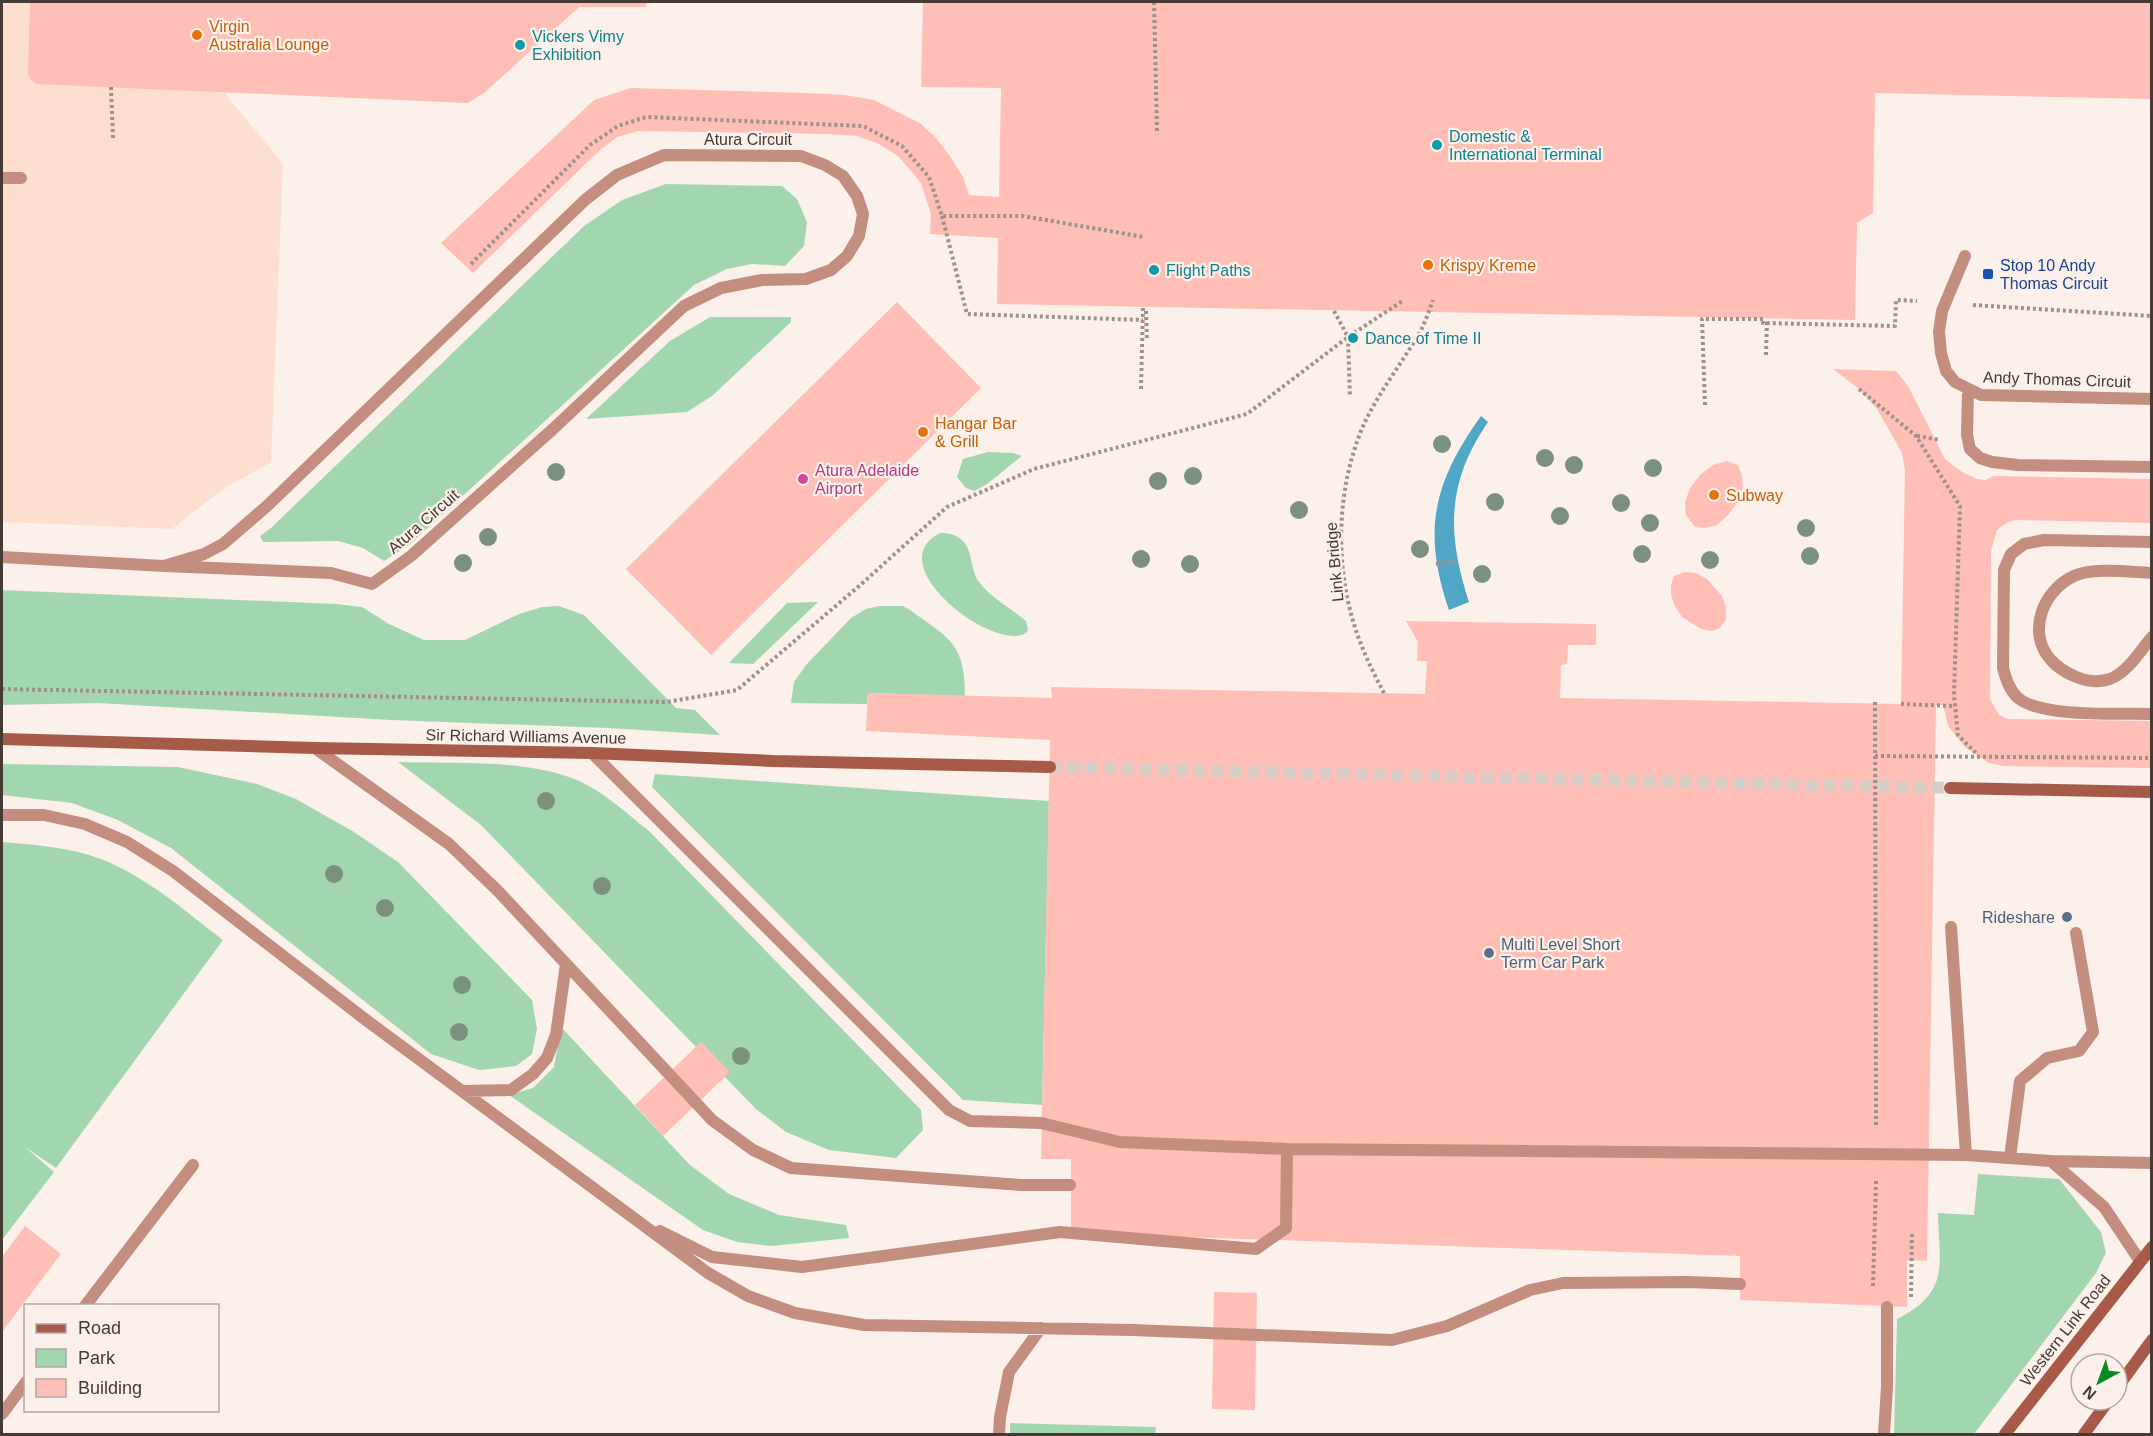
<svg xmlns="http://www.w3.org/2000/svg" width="2153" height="1436" font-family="Arial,sans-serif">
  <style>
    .built { fill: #fddfd0 }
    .green { fill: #a2d6af }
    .water { fill: #50a6c7 }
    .building { fill: #ffbeb6 }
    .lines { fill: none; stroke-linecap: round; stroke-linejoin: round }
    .secondary-tunnel { stroke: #d8ccc6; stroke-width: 12; stroke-dasharray: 12 6; stroke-linecap: butt }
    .path { stroke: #9d918b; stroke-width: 4; stroke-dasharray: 3 3; stroke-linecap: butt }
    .lane { stroke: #c38d7f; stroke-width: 12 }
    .secondary { stroke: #a75a47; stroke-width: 12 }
    .tree { fill: #7b917d }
    .food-dot { fill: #e8710a; stroke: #fcf0ea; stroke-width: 2 }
    .culture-dot { fill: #0f9aa8; stroke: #fcf0ea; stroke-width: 2 }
    .transit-dot { fill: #1a4fb4; stroke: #fcf0ea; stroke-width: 2 }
    .hotel-dot { fill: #d1479c; stroke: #fcf0ea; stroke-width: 2 }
    .service-dot { fill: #5c6f8a; stroke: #fcf0ea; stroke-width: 2 }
    .labels { text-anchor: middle; stroke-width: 4.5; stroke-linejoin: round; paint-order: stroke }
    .food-label { font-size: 16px; fill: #c56008; stroke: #fcf0ea; text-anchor: start }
    .culture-label { font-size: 16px; fill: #0d838f; stroke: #fcf0ea; text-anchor: start }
    .street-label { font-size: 16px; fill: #463a34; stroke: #fcf0ea }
    .transit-label { font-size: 16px; fill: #164399; stroke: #fcf0ea; text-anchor: start }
    .hotel-label { font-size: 16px; fill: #b23c85; stroke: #fcf0ea; text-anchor: start }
    .service-label { font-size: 16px; fill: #4e5e75; stroke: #fcf0ea; text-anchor: end }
  </style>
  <rect width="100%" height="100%" fill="#fcf0ea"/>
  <path class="built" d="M2,2h645l-1,5h-67l-95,86 -16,10 -244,-11 59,72 -12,298 -49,28 -50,39 -170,-7z"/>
  <path class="green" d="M666,184l116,2 15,13 10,23 -3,24 -19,20 -33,-2 -25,5 -33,16 -285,260 -25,16 -21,-13 -25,-7 -75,1 -3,-6 11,-8 313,-302 38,-26z
    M710,317h81v5l-79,74 -25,16 -101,7 84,-78z
    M988,452l25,1 9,3c-16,11 -31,28 -48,35l-8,-3 -9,-11 6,-18z
    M940,533c9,0 15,1 22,7 11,10 8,30 17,42 13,17 32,26 47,39l2,9 -2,3c-33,20 -148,-69 -86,-100z
    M2,590l334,14 26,3 27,17 35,16h41l54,-26 23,-7 17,-1 25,9 92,93 19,2 25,25 -112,-7 -217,-8 -293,-17 -96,2z
    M818,602l-65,62 -24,-1 58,-60z
    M879,606h24l7,4c40,29 55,33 55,86l-97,-3 -1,11 -76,-1 3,-21 12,-17 45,-47 15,-9z
    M398,762c54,2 120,-3 171,15 30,10 56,35 80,54l272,279 2,20 -27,28 -67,-8 -43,-18 -30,-23 -275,-284z
    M2,764l176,3 79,17 39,15 58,33 44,30 134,138 5,29 -5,25 -16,12 -37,4 -48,-16 -260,-206 -53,-28 -46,-17 -70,-8z
    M655,774l394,27 -7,304 -79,-5 -311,-313z
    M2,842c33,3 68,5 99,17 46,18 84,52 122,81l-167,228 -31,-21 29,25 -52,68z
    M561,1027l129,138 39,29 50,21 67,10 3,13 -78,8 -34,-4 -34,-12 -194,-135 24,-7 21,-21z
    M1978,1174l81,5 42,53 5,21 -10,20 -122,161h-80l3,-115c54,-27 42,-55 41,-106l36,2z
    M1010,1423l146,4 -1,7h-145z"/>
  <path class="water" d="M1481,416l7,6c-42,61 -41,112 -19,180l-20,8c-27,-79 -16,-127 32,-194z"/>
  <path class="building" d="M30,2h617l-1,5h-67l-95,86 -16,10 -432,-19 -5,-4 -3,-6z
    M923,2h1229v97l-277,-6 -2,120 -16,10 -2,97 -858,-16 1,-66 -68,-4 1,-20 -10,-31 -23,-27 -19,-12 -22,-8 -29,-2 -190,-3 -21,6 -18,14 -126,122 -32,-30 153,-143 37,-12 175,5 39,2 29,5 46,23 15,14 15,19 13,21 6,18 30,2 2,-109 -80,-1z
    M897,302l84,86 -270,267 -85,-86z
    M1833,369l63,2 12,15 37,73 17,13 15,7 8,1 9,-4 158,3v44l-137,-3 -9,3 -9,7 -6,21 -1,148 9,16 9,4 144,2v47l-149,-2 -14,-3 -24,-16 -17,-21 -5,-21h-7l-9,556 -20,-1v47l-167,-7v-44l-669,-23v-74h-30l9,-419 -184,-9 2,-38 184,5 -1,-11 374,7 2,-33h-10l1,-19 -12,-21 190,3v21h-28l-1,19 -6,1 -1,33 341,6 4,-234 -3,-17 -25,-44 -18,-20z
    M1727,461l11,4 4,11 1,12 -6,15 -9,12 -11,10 -12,3 -10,-1 -9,-12 -1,-13 5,-14 10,-13 13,-10z
    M1685,572l11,1 11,6 15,17 4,11v12l-6,9 -8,3 -11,-2 -19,-12 -7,-11 -4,-11v-10l3,-9z
    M701,1042l29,30 -67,64 -28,-31z
    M25,1226l36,28 -59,78v-75z
    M1214,1292l43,1 -2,117 -43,-1z"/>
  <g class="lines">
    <path class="secondary-tunnel" d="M1050,767l900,21"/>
    <path class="path" d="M1154,2l3,130
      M111,87l2,51
      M942,216l25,98 176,6
      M471,264l119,-119 28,-19 28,-9 217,9 39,20 27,31 13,39h81l121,21
      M1973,305l179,11
      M1146,311l1,29
      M1334,311l14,26 2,60
      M1766,355l1,-36
      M1141,389l2,-82
      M1859,389l57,47 44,70 -6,189 4,40 20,20
      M1705,405l-3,-86h62l-1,4 132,3 1,-26 21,1
      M1917,436l23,4
      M1436,564l21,-4
      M2,689l664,13 71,-12 121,-103 89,-80 87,-38 213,-55 101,-77 56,-37
      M1384,693c-9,-17 -18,-35 -25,-54 -25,-67 -24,-149 5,-215 15,-32 37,-60 55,-90 6,-11 10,-23 14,-34
      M1875,702l1,425
      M1901,704l54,2
      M1875,756l277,2
      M1873,1286l3,-106
      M1911,1297l1,-66"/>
    <path class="lane" d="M2,178h19
      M1965,256l-23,55 -3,21 2,21 5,18 9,11 26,13 171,4
      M1968,389l-1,46 3,14 10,9 12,4 26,3 134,2
      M2152,542l-108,-2 -20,4 -13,10 -7,16 -1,98c3,11 6,21 14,29 22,21 103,16 135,17
      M2,557l162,9 167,7 41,11 39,-28 142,-127 131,-123 37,-18 41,-8 44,-1 25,-9 16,-14 12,-20 4,-22 -6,-18 -14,-20 -18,-11 -24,-9 -137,-1 -47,20 -32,25 -318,306 -44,38 -19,10 -40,12
      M2152,573c-22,-1 -59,-6 -78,3 -31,14 -48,57 -23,84 6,7 14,12 23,16 10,5 24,7 36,3 18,-7 30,-28 42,-42
      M315,748l134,96 49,47 214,229 41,30 38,18 229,17h50
      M592,753l357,357 21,11 71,2 79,19 167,7 679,6 85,6 101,2
      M2,815h42l41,9 42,18 46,29 193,149 342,253 40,23 47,17 69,12 268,5 260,10 55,-14 83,-36 33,-7 125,-1 52,2
      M1951,927l15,228
      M463,1091l48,-1 22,-16 14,-16 9,-23 10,-71
      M2010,1158l10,-77 27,-23 32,-7 14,-19 -17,-99
      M2051,1161l53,46 36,54
      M660,1231l52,26 90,10 258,-35 196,17 30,-21 1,-79
      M85,1306l108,-141
      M2,1414l24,-32
      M999,1434l1,-17 9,-45 32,-44
      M1884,1434l3,-47v-80"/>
    <path class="secondary" d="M2,739l313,9 277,5 181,8 277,6
      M1950,788l202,4
      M2117,1388l35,-48
      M2005,1434l147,-187
      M2084,1434l25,-34"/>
  </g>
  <g class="tree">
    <circle cx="1442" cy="444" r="9"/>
    <circle cx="1545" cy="458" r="9"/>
    <circle cx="1574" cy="465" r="9"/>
    <circle cx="1653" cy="468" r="9"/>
    <circle cx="556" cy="472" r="9"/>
    <circle cx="1193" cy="476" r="9"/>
    <circle cx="1158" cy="481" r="9"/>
    <circle cx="1495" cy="502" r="9"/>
    <circle cx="1621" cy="503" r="9"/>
    <circle cx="1299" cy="510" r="9"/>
    <circle cx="1560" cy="516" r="9"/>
    <circle cx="1650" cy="523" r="9"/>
    <circle cx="1806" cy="528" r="9"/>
    <circle cx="488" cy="537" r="9"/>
    <circle cx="1420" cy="549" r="9"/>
    <circle cx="1642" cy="554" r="9"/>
    <circle cx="1810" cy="556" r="9"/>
    <circle cx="1141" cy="559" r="9"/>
    <circle cx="1710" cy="560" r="9"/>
    <circle cx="463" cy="563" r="9"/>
    <circle cx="1190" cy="564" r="9"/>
    <circle cx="1482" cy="574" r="9"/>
    <circle cx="546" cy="801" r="9"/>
    <circle cx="334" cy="874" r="9"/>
    <circle cx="602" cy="886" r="9"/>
    <circle cx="385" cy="908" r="9"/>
    <circle cx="462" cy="985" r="9"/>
    <circle cx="459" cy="1032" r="9"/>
    <circle cx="741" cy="1056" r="9"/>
  </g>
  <g class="food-dot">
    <circle cx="197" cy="35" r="6"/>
    <circle cx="1428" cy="265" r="6"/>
    <circle cx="923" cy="432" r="6"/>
    <circle cx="1714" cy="495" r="6"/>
  </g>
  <g class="culture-dot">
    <circle cx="520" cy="45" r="6"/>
    <circle cx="1437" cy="145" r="6"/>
    <circle cx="1154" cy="270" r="6"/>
    <circle cx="1353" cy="338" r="6"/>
  </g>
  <rect class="transit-dot" x="1982" y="268" width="12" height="12" rx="3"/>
  <circle class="hotel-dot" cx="803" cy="479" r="6"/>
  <g class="service-dot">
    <circle cx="2067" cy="917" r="6"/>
    <circle cx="1489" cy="953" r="6"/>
  </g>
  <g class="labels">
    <g class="food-label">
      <text x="209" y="32">Virgin<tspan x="209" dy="18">Australia Lounge</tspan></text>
      <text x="1440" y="271">Krispy Kreme</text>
      <text x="935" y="429">Hangar Bar<tspan x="935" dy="18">&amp; Grill</tspan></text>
      <text x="1726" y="501">Subway</text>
    </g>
    <g class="culture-label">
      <text x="532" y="42">Vickers Vimy<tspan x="532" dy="18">Exhibition</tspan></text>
      <text x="1449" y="142">Domestic &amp;<tspan x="1449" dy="18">International Terminal</tspan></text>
      <text x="1166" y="276">Flight Paths</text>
      <text x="1365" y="344">Dance of Time II</text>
    </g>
    <g class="street-label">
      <text x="748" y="145">Atura Circuit</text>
      <text transform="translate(2057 379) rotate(2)" y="6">Andy Thomas Circuit</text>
      <text transform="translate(423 521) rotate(-41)" y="6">Atura Circuit</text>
      <text transform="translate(1334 562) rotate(-95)" y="6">Link Bridge</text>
      <text transform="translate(526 736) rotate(1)" y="6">Sir Richard Williams Avenue</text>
      <text transform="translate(2065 1330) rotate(-52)" y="6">Western Link Road</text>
    </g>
    <g class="transit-label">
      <text x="2000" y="271">Stop 10 Andy<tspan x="2000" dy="18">Thomas Circuit</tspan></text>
    </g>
    <g class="hotel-label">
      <text x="815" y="476">Atura Adelaide<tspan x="815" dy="18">Airport</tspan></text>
    </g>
    <g class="service-label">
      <text x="2055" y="923">Rideshare</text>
      <text x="1501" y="950" text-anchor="start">Multi Level Short<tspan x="1501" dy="18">Term Car Park</tspan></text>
    </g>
  </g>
  <rect width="2153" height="1436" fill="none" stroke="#463a34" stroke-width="6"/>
  <rect x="24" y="1304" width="195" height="108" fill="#fcf0ea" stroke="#b3a7a1" stroke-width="1.5"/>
  <rect x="36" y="1324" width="30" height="9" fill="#a75a47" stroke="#b3a7a1" stroke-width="1.5"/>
  <text x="78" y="1334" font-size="18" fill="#463a34">Road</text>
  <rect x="36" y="1349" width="30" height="18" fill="#a2d6af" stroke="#b3a7a1" stroke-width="1.5"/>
  <text x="78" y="1364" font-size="18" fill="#463a34">Park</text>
  <rect x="36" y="1379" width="30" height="18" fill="#ffbeb6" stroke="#b3a7a1" stroke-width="1.5"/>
  <text x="78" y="1394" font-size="18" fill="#463a34">Building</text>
  <g transform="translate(2099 1382) rotate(221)"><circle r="28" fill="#fcf0ea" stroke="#b3a7a1" stroke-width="1.5"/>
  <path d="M0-4.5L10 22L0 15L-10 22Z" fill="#068d1d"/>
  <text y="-9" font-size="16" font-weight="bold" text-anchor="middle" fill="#463a34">N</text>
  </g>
</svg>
